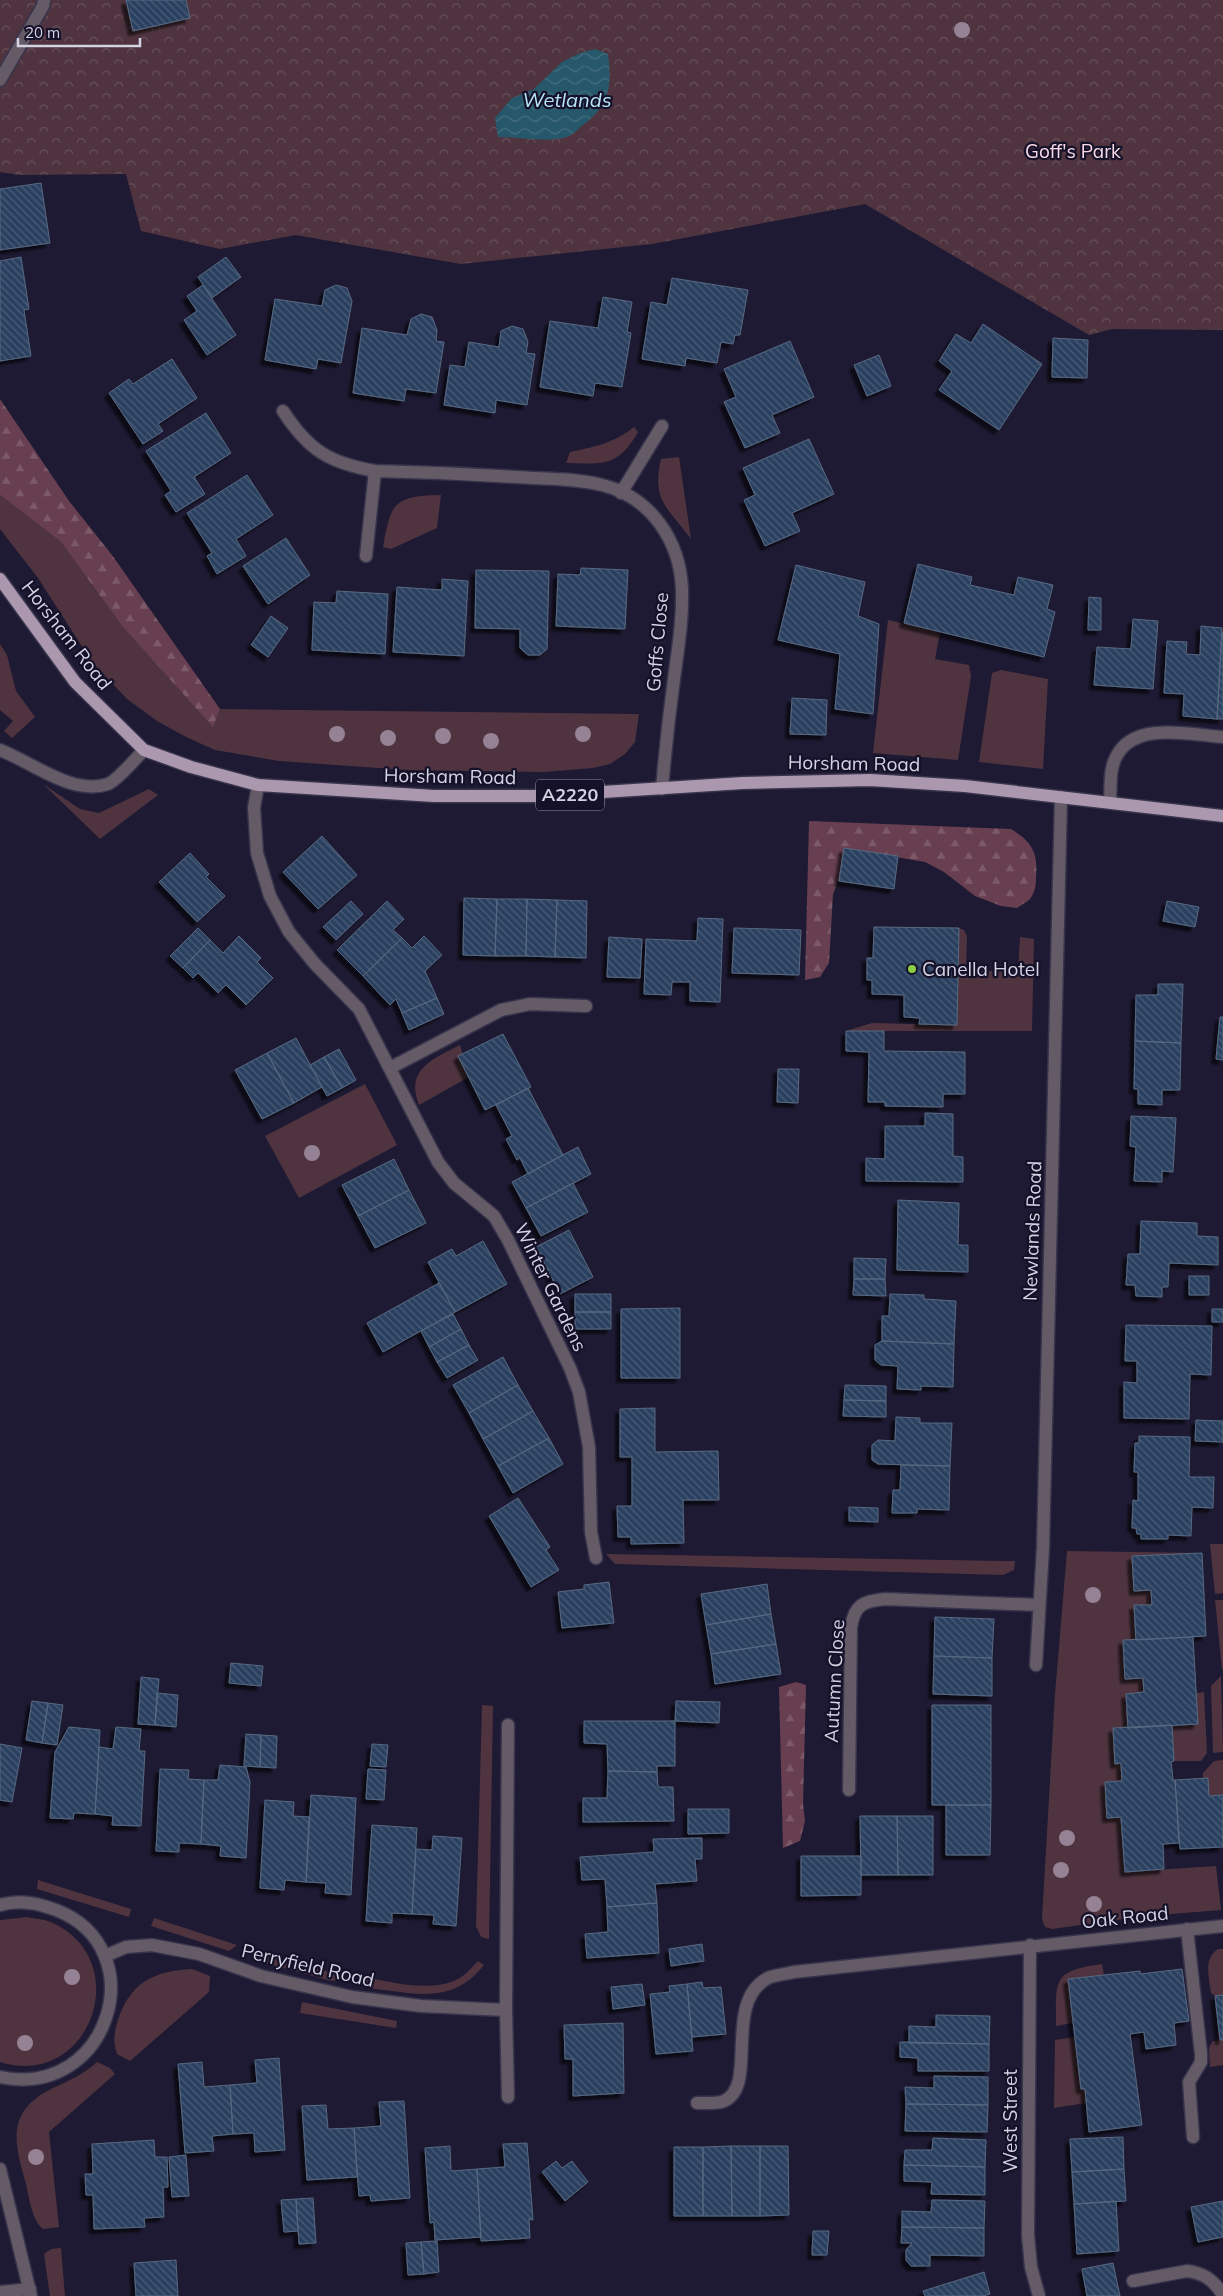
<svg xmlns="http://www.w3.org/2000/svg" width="1223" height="2296" font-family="Mulish,sans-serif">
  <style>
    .green { fill: #4f343f }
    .forest { fill: url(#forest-firs) }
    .park { fill: url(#park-crowns) }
    .water { fill: url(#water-waves) }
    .building { fill: url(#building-back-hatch); stroke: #576982; filter: url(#shadow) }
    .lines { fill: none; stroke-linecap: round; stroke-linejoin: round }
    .service-casing { stroke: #37344c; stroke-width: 15 }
    .minor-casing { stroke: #37344c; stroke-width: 15 }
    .primary-casing { stroke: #37344c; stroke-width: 15 }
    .service { stroke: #645b66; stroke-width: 12 }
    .minor { stroke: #645b66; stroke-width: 12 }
    .primary { stroke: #ab98ae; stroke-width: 12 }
    .tree { fill: #958395 }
    .poi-dot { fill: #8dce44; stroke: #151128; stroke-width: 2 }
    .labels { text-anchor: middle; stroke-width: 4.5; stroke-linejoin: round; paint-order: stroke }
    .shield { fill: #151128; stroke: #9b99ac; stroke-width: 1 }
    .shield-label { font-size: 18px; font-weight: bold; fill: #d4d3e4 }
    .park-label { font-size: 19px; fill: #f7d9e5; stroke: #151128 }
    .street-label { font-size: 19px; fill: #d4d3e4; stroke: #151128 }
    .poi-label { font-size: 19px; fill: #d4d3e4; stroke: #151128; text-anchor: start }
    .water-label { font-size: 20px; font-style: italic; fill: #b7e4f8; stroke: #151128 }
  </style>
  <defs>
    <pattern id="forest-firs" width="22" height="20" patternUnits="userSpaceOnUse" patternTransform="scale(1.25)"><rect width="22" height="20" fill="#673f50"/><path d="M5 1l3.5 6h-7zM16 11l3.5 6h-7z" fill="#7c5a69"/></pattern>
    <pattern id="park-crowns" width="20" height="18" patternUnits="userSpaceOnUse" patternTransform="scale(1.25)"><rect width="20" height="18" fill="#4f343f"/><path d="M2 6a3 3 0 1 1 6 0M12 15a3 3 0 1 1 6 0" fill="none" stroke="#67505b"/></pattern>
    <pattern id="water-waves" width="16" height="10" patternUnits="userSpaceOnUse" patternTransform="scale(1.25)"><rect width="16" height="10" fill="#27576a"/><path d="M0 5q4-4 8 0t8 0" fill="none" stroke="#456e7f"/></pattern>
    <pattern id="building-back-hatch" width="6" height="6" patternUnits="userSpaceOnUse" patternTransform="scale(1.25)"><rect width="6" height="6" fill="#2c4160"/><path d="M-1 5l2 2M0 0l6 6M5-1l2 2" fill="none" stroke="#4a5c77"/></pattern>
    <filter id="shadow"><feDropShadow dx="-4.5" dy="4.5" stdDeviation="1" flood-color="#0009"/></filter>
  </defs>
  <rect width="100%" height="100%" fill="#1e1a33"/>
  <path class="green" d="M634,427l4,5c-20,35 -34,32 -72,31l4,-11c24,-5 44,-9 64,-25z
    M679,457l12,82c-23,-31 -40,-39 -30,-80z
    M0,495l61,47 61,84 91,100 7,-17 419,5 -4,28 -10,12 -15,10 -17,4 -49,4 -137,-2 -128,-9 -64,-11 -29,-13 -29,-16 -30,-22 -35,-37 -54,-84 -38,-49z
    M441,495l-4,33 -46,21 -8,-2c8,-45 11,-51 58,-52z
    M888,620l52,12 -5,27 34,6 2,11 -13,84 -85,-7z
    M0,644l7,11 9,36 19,26 -23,21 -8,-7 9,-10 -13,-11z
    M1001,670l47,9 -5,90 -64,-7 13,-89z
    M43,784l37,25 19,4 50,-24 9,6 -58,44z
    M959,928l5,2 3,6 -1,34 52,2 2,-35 14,2 -2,92h-186l26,-8 85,2z
    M460,1045l9,32 -50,28c-14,-35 13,-46 41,-60z
    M365,1084l32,61 -98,53 -34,-62z
    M1210,1544h13v49l-8,1z
    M1067,1551l135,2 -70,4 2,34 17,-1 1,15 -18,1 2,34h-13l2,39 18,-1 1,14 -18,2 2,34 -12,36 5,-1 1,18 -17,1 2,36 14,-1 4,55 91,-6 5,44 -75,6 -94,13 -7,-2 -3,-8 13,-225z
    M606,1554l396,7h13l-1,9 -11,5 -388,-11z
    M1215,1600h8v69h-1z
    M1221,1676l2,76 -10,1 -2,-67z
    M1204,1692l3,61 -6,8h-27l-2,-36 24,-32z
    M482,1705l11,1 -4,233 -8,-2 -5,-11z
    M1223,1760v35l-14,1 -1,-18h-5v-5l11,-12z
    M38,1880l93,29 -2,8 -92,-28z
    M27,1917c8,2 18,2 26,6 83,39 36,167 -53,139v-142z
    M154,1918l83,27 -8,6 -78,-25z
    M1218,1949h5v46l-8,1 -4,-3c-2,-16 -8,-34 7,-44z
    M255,1951l89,25 -5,4 -7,1 -75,-20z
    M478,1961l6,4c-33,42 -71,27 -118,23l-2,-11c28,5 66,16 94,2 8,-4 14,-12 20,-18z
    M1102,1964l2,11 -36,4 5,44 -17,3c0,-47 -4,-55 46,-62z
    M192,1969l18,7 -1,16 -79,69 -13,-7c-4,-11 -3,-20 0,-31 12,-40 36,-52 75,-54z
    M302,2002l95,19 -1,7 -96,-15z
    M1075,2037l6,52h4l1,14 -32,5 1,-68z
    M1223,2040v25l-13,2 -1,-20 4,-6z
    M97,2062l13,6 5,6 -66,58 10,95 -16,2c-11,-8 -14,-32 -17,-45 -12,-42 -20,-72 25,-95 17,-8 32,-14 46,-27z
    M61,2248l4,48h-15l-6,-42 7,-5z"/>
  <path class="forest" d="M0,399l69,102 43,54 108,154 -7,18 -91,-101 -61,-84 -61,-47z
    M809,821l202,8c21,13 27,23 25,48 0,8 -1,15 -6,22 -3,3 -9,6 -13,9l-16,-2 -26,-10 -31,-24 -19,-10 -81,-14 -5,31 -6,15 -4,69 -9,14 -15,3z
    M796,1682l10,3 -3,119 2,17 -5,20 -17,7 -4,-161z"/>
  <path class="park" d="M0,0h1223v330l-111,-1 -23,6 -224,-131 -213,40 -191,20 -165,-29 -76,14 -79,-18 -15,-57 -107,1 -19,-3z"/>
  <path class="water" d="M595,49l13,5c4,31 2,51 -25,71 -5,4 -10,10 -16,12 -20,6 -48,0 -69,0l-3,-19 17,-20 22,-9 28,-27 18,-9z"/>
  <path class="building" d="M126,0h60l4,18 -57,13z
    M41,183l9,60 -50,7v-61z
    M21,257l8,52 -5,1 7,46 -31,5v-100z
    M226,257l15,20 -29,21 -14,-21z
    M672,278l76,12 -8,45h-5l-2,9 -12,-2 -4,21 -31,-5 -1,8 -43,-7 9,-57 16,3z
    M203,285l33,50 -29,20 -23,-35 13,-9 -10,-15z
    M336,285l11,3 5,13 -11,62 -23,-4 -2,10 -51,-9 10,-61 47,7 3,-16z
    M603,297l29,5 -5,30 4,1 -9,54 -27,-4 -2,13 -53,-9 10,-66 48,7z
    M421,314l11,3 5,13 -1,11 8,1 -8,51 -30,-4 -2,12 -51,-8 9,-65 45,7 4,-16z
    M983,324l59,40 -43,66 -60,-40 13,-19 -13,-10 17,-27 15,9z
    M512,326l11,3 5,13 -2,11 9,1 -8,51 -31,-5 -1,13 -51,-8 6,-40 15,2 4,-25 30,5 2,-16z
    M1053,338l35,2 -1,38 -35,-1z
    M790,341l24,56 -42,18 8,18 -35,15 -21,-46 12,-5 -12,-28z
    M879,355l12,31 -24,10 -13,-31z
    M172,359l25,39 -39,26 5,7 -20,13 -34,-51 20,-14 4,5z
    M206,413l25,40 -37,24 11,17 -29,18 -11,-17 6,-4 -25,-40z
    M809,439l25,55 -42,19 8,18 -35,15 -21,-46 11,-5 -12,-27z
    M247,475l26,40 -37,24 10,17 -29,18 -10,-18 5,-3 -25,-40z
    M286,538l24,37 -42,29 -25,-38z
    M918,564l54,13 -2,8 44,10 4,-18 35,8 -6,24 8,3 -11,45 -140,-34z
    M796,565l69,17 -7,34 21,8 -6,90 -38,-5 5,-55 -62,-14z
    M581,568l47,2 -3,59 -69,-3 2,-52 22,1z
    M476,570l73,1 -2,78 -7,6h-12l-8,-7v-19l-45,-1z
    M442,579l26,2 -4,75 -71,-4 4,-65 45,3z
    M337,591l51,3 -3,60 -73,-4 2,-48 22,1z
    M1089,597l12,1v32h-13z
    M271,616l17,12 -20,29 -17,-12z
    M1133,619l25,2 -5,68 -59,-4 3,-38 34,2z
    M1201,626l21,2 -5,91 -34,-3 1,-22 -20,-1 3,-52 20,1 -1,12 14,1z
    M1222,632h1v87h-6z
    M792,698l35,2 -1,35 -36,-1z
    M322,836l35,39 -39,34 -35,-37z
    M844,848l54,8 -4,33 -55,-8z
    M190,853l19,21 -3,3 19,19 -28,26 -38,-40z
    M464,898l33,1 -2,57 -32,-1z
    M497,899h30l-1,57h-31z
    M527,899l30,1 -2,57 -29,-1z
    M557,900l30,1 -1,57 -31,-1z
    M351,901l12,13 -27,26 -13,-13z
    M387,901l17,18 -11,11 9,8 -39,38 -26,-26z
    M1167,901l32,6 -4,20 -32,-6z
    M698,918l25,1 -3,83 -30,-1v-19h-18l-1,13 -27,-1 2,-55 51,2z
    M874,927l85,1 -2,97 -38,-1 1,-6 -16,-1v-22l-32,-1v-14h-5v-22h6z
    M198,928l12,12 -27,28 -13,-12z
    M734,928l67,2 -2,45 -67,-2z
    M239,936l22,22 -4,4 16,16 -27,27 -20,-20 -8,8 -20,-20 -5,5 -10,-10 27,-28 13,13z
    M424,936l18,19 -17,16 12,27 -35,15 -6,-14 -6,6 -27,-29 39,-38 10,10z
    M609,937l33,2 -2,39 -33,-1z
    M1158,984h25l-2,59 -46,-2 1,-46h22z
    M437,998l7,16 -35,16 -7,-17z
    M1220,1017h3v43l-7,-1z
    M846,1031h38v20l81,1v42h-22v13l-58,-1v-4h-17l1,-50 -23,-1z
    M503,1034l28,53 -46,23 -27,-54z
    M296,1038l26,49 -28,16 -27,-50z
    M1135,1041l46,2 -1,47h-18v15l-24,-1v-15h-4z
    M339,1049l17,31 -14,8 -18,-31z
    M267,1053l27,50 -32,16 -27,-49z
    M324,1057l18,31 -15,8 -17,-31z
    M778,1069h21l-1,34 -21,-1z
    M528,1088l35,67 -35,19 -8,-16 -3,2 -11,-21 6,-3 -16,-31z
    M925,1113l28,1v42l10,1v25l-97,-1v-23l19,1v-33h40z
    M1131,1116l45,2 -3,54 -11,-1v11l-28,-1 2,-34 -6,-1z
    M578,1147l13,27 -65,34 -14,-26z
    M394,1159l15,31 -51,26 -16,-31z
    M573,1183l15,29 -47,24 -15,-28z
    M409,1190l17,33 -51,25 -17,-32z
    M898,1200l61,3 -1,42h10v27l-71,-2z
    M1141,1221l56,2v13l21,1v28l-49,-2 -1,24h-6v10l-26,-1 -1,-11h-9l2,-31h12z
    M569,1230l24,47 -33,17 -24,-47z
    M483,1241l24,43 -52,28 -27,-50 24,-13 4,7z
    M854,1258l32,1 -1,20h-31z
    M1189,1276h20v19h-20z
    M854,1279h31l1,17 -33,-1z
    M439,1283l16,29 -72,40 -16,-29z
    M575,1294h36v18h-36z
    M890,1294l34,1v4l32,2 -2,43 -72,-3v-25h7z
    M680,1308v70h-59v-69z
    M1212,1309h11v13h-11z
    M575,1312h36v17h-36z
    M453,1314l8,15 -32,18 -8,-16z
    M1126,1325l86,1 -1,49 -21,-1 -1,45 -65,-1v-36l13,1v-22h-12z
    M461,1329l8,16 -32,17 -8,-15z
    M882,1341l72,3 -1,43 -32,-1v4l-24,-1 1,-23 -17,-1 -6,-5v-15z
    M469,1345l9,15 -31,18 -10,-16z
    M503,1357l15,28 -49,28 -16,-28z
    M518,1385l15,26 -50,28 -14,-26z
    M845,1385l41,1v15l-42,-1z
    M844,1400l42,1v16l-43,-1z
    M655,1408v44l63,-1 1,49h-36l1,43 -53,1v-7h-13l-1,-31h15v-49h-12v-48z
    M533,1411l16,27 -51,28 -15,-27z
    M896,1417l24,1v5h32l-2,43 -72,-2 -6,-4v-15l6,-5 17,1z
    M1196,1420l27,1v21l-28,-1z
    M1139,1436l51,1 -1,40h25l-1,31 -21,-1 -1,29 -23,-1v4h-27v-5h-4l-1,-6h-4l1,-28 5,1v-29h-4l1,-29h4z
    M549,1438l14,26 -50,29 -15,-27z
    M901,1465l49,1 -1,44 -32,-1v4h-25l1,-23h7z
    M518,1498l32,49 -4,3 13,20 -28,17 -42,-71z
    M849,1507l29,1v14l-29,-1z
    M1202,1553l4,83 -70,4 -2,-35h18l-1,-15 -17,1 -2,-35z
    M609,1582l5,41 -52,5 -4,-36 26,-3v-4z
    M767,1584l4,30 -65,11 -5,-31z
    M771,1614l5,30 -65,10 -5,-29z
    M935,1617l59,2 -2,39 -58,-2z
    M1193,1637l5,87 -70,4 -2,-34 18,-2 -1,-14 -18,1 -2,-39z
    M776,1644l5,30 -66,10 -4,-30z
    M934,1656l58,2v38l-59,-2z
    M231,1663l32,3 -2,20 -32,-3z
    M141,1677l18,2 -4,46 -17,-1z
    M157,1693l21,2 -2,32 -21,-2z
    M32,1701l16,2 -6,40 -16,-3z
    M676,1701l44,1 -1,21 -44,-2z
    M48,1703l15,2 -6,40 -15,-2z
    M932,1705h59v100h-59z
    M584,1721h91v45h-18v6l-49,-1 -1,-27 -23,-1z
    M1172,1725l2,36 -3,1 1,8 1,10h2l4,63 -16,1 1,25 -39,3 -4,-55 -14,1 -2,-36 17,-1 -1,-18 -6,1 -2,-36z
    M69,1727l31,3 -5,84 -21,-1 -1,6 -23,-1 5,-66z
    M116,1727l25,2 -2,22h6l-4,75 -29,-1 1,-9 -18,-2 4,-67 14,2z
    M246,1734l15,1 -1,32 -16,-1z
    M261,1735l16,1 -1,32 -16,-1z
    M0,1744l22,4 -10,54 -12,-2z
    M372,1744l16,1 -2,22 -16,-1z
    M220,1765l26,2 4,15 -4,76 -26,-2 1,-10 -20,-2 3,-64h14z
    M160,1769l29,1 -1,9 16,1 -3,64 -22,-1v9l-23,-1z
    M368,1769l18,1 -2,30 -18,-1z
    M608,1771l49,1 1,15h15l1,34 -91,1v-24h24z
    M1208,1778l1,18 14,-1v52l-43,2 -5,-69z
    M311,1795l45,3 -5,97 -26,-2 1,-10 -20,-1z
    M265,1800l29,2 -1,14 16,1 -3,65 -21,-2 -1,10 -24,-2z
    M946,1805h45l-1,50h-44z
    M688,1809h41v24l-41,1z
    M860,1816h37l1,59h-37z
    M897,1816h36v59h-35z
    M372,1825l45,3 -5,86 -20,-1v10l-26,-2z
    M433,1836l29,2 -6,88 -23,-2 1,-9 -22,-1 4,-65 16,1z
    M702,1838v21h-7l2,22 -42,3 2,19 -50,4 -2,-28 -23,1 -2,-23 74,-5 -1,-13z
    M801,1856h60v39l-60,1z
    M657,1903l2,50 -72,5 -2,-24 23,-2 -1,-25z
    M702,1944l2,17 -33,5 -2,-17z
    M1182,1969l7,52 -15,2 2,22 -30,4 -2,-17 -14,2 12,91 -53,7 -4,-43h-4l-13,-110 72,-8v3z
    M702,1982l1,6 18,-1 5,47 -34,3 -5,-53z
    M642,1984l3,21 -32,4 -2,-22z
    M687,1984l6,67 -37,3 -6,-60 20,-2 -1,-6z
    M1223,1995v45h-3l-5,-44z
    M936,2015l54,1 -1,28 -80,-1v-17l27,1z
    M623,2023l1,70 -51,3v-37h-8l-1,-34z
    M900,2042l89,2v27h-71v-13l-18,-1z
    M279,2058l6,92 -30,2 -1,-19 -21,1 -3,-49 27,-2 -2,-23z
    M202,2062l2,25 26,-2 3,49 -21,2 2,15 -29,2 -7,-89z
    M934,2076l54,1v28l-82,-1 -1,-17 29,1z
    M404,2101l6,97 -39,3 -1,-6 -11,1 -5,-68 27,-2 -2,-24z
    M906,2104l82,1 -1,27 -82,-1z
    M326,2105l2,24 26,-1 3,49 -50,3 -5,-74z
    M1123,2137l1,32 -52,3 -2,-33z
    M933,2138l53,2 -1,27 -81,-2 1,-15h27z
    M154,2140l1,17h12l1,30h-5l1,30 -20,1 1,9 -51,2 -1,-34h-7l-1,-21h8l-1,-30z
    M527,2143l6,77 -4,-1 1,19 -49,3 -4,-72 28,-2 -2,-23z
    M450,2146l1,25 26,-2 4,68 -46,3 -1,-18 -4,1 -5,-75z
    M731,2146h29v70h-28z
    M731,2146l1,70h-29v-69z
    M760,2146h28l1,69 -29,1z
    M674,2147h29v69h-29z
    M186,2155l3,41 -17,1 -3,-40z
    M556,2161l6,7 10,-7 16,21 -23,19 -23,-29z
    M904,2165l81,2v28l-54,-1 1,-12 -28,-1z
    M1124,2169l2,32 -52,3 -2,-32z
    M313,2198l3,45 -17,1 -3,-45z
    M296,2199l2,32 -14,1 -3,-32z
    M932,2200l53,1 -1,27 -82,-1v-16l29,1z
    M1116,2201l3,50 -42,3 -3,-50z
    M1223,2201v36l-25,5 -7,-35z
    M902,2227l82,1v28l-54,-1v11h-19l-5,-6v-10l6,-7h-11z
    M813,2231h16l-2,24h-15z
    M437,2241l2,31 -15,2 -3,-32z
    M421,2242l3,32 -16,1 -2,-32z
    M176,2260l2,36h-42l-2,-33z
    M1113,2263l7,33h-33l-5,-27z
    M984,2272l6,22 -7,2h-58l-2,-5z"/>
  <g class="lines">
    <defs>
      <path id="service" d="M0,80l43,-74 1,-6
        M0,750c32,12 72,46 108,34 10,-4 28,-26 36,-34
        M1110,802c1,-14 -1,-32 6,-45 18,-37 75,-22 107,-20
        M1187,1929l14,125v8l-12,20 4,55
        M1133,2281l54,-10c16,2 25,8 34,21
        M0,2292l30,-3"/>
      <path id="minor" d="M283,411c26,40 47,52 92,60l-9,85
        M375,471c47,1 94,3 141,6 28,2 59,1 86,8 49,12 78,56 80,104 1,30 -4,60 -8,90 -5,37 -9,73 -12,110
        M621,493l41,-67
        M258,785l-4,23 3,45 13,43 19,36 26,32 44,45 79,153 16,21 40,33 14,24 62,128 9,24 10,55 2,85 5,26
        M390,1068l111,-58 29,-6 56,2
        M1036,1665l7,-117 18,-751
        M849,1790l2,-162c3,-23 12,-27 34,-29l154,6
        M0,1905c19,-6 38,-2 56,5 99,38 54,190 -56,167
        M1030,1945l-2,290 3,32 8,29
        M105,1956l21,-9 26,-2 47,9 62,22 91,21 69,9 85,4
        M508,2097l-2,-87 2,-285
        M697,2103c8,0 20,1 27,-2 35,-15 -2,-99 44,-123 7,-3 18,-4 26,-6l429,-46
        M0,2169l31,127"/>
      <path id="primary" d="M0,579l75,103 69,68 47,17 67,18 176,11h106l203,-13 127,-3 95,6 258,30"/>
    </defs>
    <use href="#service" class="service-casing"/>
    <use href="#minor" class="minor-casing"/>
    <use href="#primary" class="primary-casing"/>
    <use href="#service" class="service"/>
    <use href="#minor" class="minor"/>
    <use href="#primary" class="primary"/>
  </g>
  <g class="tree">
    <circle cx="962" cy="30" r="8"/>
    <circle cx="337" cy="734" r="8"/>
    <circle cx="583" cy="734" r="8"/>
    <circle cx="443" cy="736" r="8"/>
    <circle cx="388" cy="738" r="8"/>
    <circle cx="491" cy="741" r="8"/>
    <circle cx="312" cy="1153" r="8"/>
    <circle cx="1093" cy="1595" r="8"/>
    <circle cx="1067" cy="1838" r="8"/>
    <circle cx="1061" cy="1870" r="8"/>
    <circle cx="1094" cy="1904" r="8"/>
    <circle cx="72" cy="1977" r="8"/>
    <circle cx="25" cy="2043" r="8"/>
    <circle cx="36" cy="2157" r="8"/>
  </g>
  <circle class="poi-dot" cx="912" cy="969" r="5"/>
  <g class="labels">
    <rect class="shield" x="536" y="779.5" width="68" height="31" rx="4"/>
    <g class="shield-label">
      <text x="570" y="801">A2220</text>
    </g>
    <g class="park-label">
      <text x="1073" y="158">Goff's Park</text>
    </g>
    <g class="street-label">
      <text transform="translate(67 635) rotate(52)" y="7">Horsham Road</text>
      <text transform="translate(657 642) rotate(-85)" y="7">Goffs Close</text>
      <text transform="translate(854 763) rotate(1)" y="7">Horsham Road</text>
      <text transform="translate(450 776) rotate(1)" y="7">Horsham Road</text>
      <text transform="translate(1032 1231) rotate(-88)" y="7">Newlands Road</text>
      <text transform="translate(551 1287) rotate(64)" y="7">Winter Gardens</text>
      <text transform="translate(834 1681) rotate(-87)" y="7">Autumn Close</text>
      <text transform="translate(1125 1917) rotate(-6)" y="7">Oak Road</text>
      <text transform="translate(308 1965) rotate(13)" y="7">Perryfield Road</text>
      <text transform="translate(1010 2121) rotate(-90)" y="7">West Street</text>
    </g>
    <g class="poi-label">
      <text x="922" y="976">Canella Hotel</text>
    </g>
    <g class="water-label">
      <text x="567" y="107">Wetlands</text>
    </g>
  </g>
  <path d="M18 38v8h122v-8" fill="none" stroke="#d4d3e4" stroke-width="2.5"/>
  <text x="25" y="38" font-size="15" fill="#d4d3e4" stroke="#151128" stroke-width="4" paint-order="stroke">20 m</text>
</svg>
